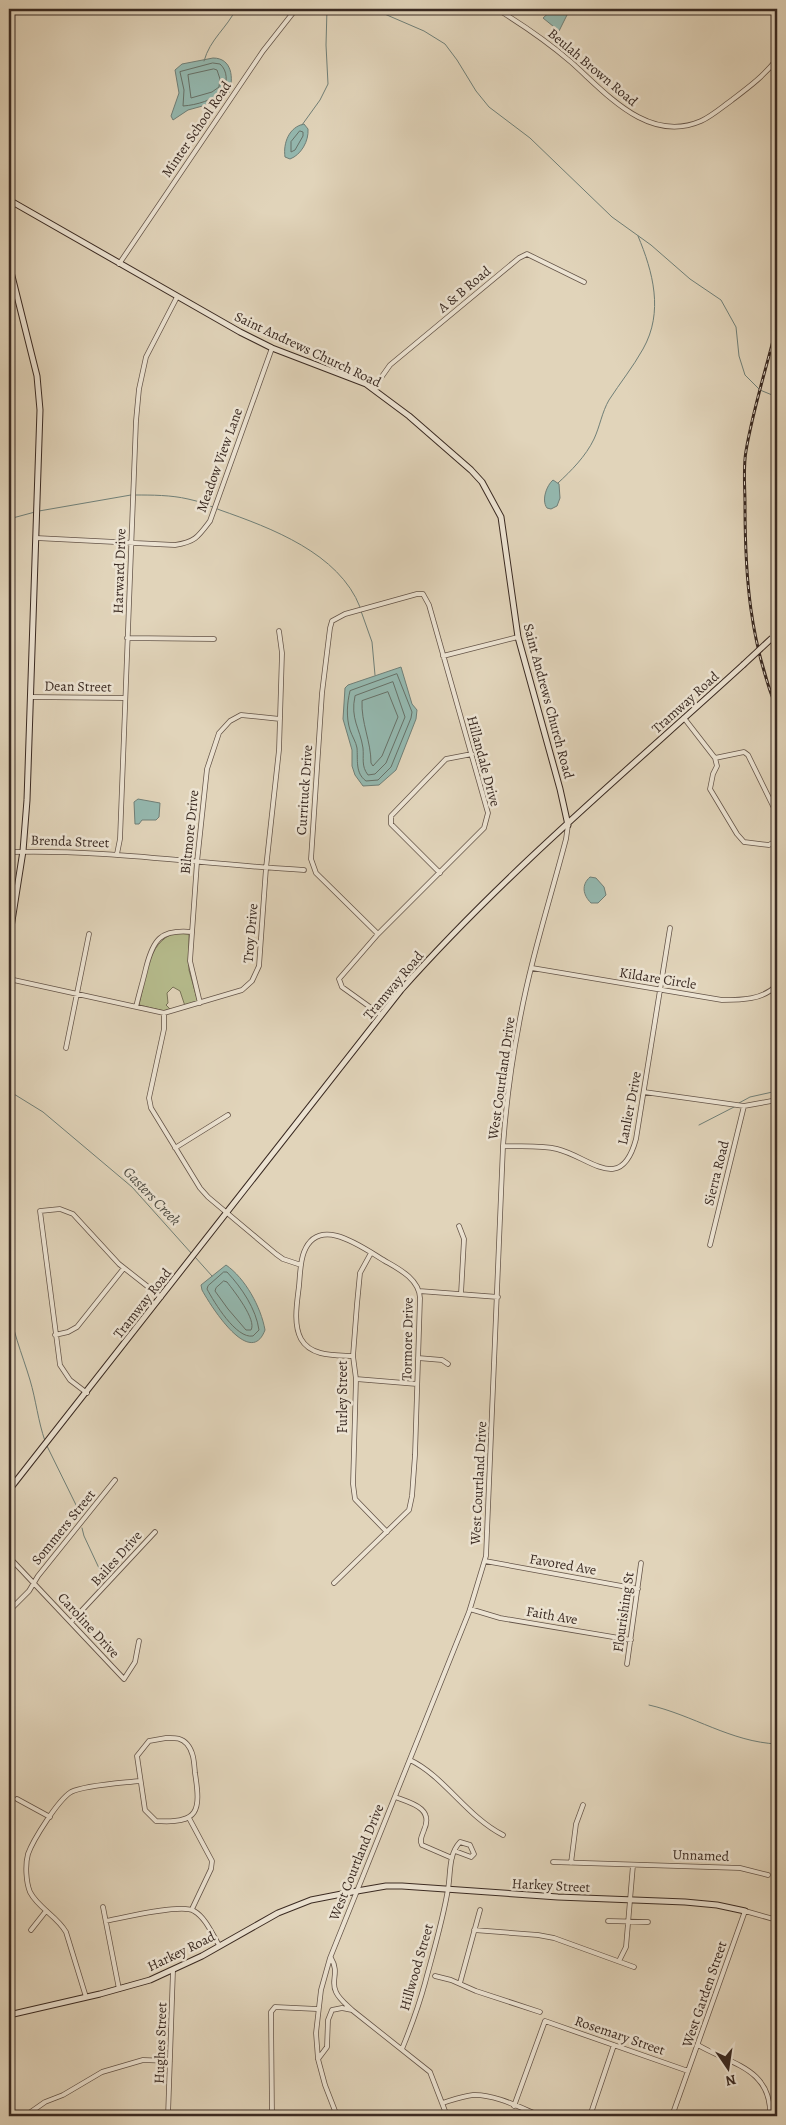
<svg xmlns="http://www.w3.org/2000/svg" width="786" height="2125" font-family="Alegreya,serif">
  <style>
    .green { fill: #b6bc8d; stroke: #787358 }
    .water { fill: #94b8af; stroke: #707f77 }
    .lines { fill: none; stroke-linecap: round; stroke-linejoin: round }
    .shore { stroke: #677168; stroke-width: 1 }
    .stream { stroke: #707f77; stroke-width: 1 }
    .street-casing { stroke: #645448; stroke-width: 5.5 }
    .secondary-casing { stroke: #3a2a22; stroke-width: 7 }
    .street { stroke: #ece3d2; stroke-width: 4 }
    .secondary { stroke: #ece3d2; stroke-width: 5 }
    .rail-casing { stroke: #3a2a22; stroke-width: 3 }
    .rail { stroke: #ece3d2; stroke-width: 1; stroke-dasharray: 4; stroke-linecap: butt }
    .secondary-bridge-casing { stroke: #3a2a22; stroke-width: 7; stroke-linecap: butt }
    .secondary-bridge { stroke: #ece3d2; stroke-width: 5 }
    .labels { text-anchor: middle; stroke-width: 5; stroke-linejoin: round; paint-order: stroke }
    .street-label { font-size: 14px; fill: #3a2a22; stroke: #ece3d2 }
    .water-label { font-size: 15px; font-style: italic; fill: #504e45; stroke: #ece3d2 }
  </style>
  <rect width="100%" height="100%" fill="#e1d4ba"/>
  <filter id="stains"><feTurbulence type="fractalNoise" baseFrequency=".004" numOctaves="4"/><feColorMatrix values="0 0 0 0 .2 0 0 0 0 .09 0 0 0 0 .02 0 0 0 .5 -.17"/></filter>
  <radialGradient id="worn" r=".72"><stop offset=".6" stop-color="#630" stop-opacity="0"/><stop offset="1" stop-color="#630" stop-opacity=".3"/></radialGradient>
  <path class="green" d="M175,933l14,1v36l9,32 -13,4 -5,-15 -7,-4 -6,6 1,10 -2,2 4,4 -6,2 -25,-6c6,-25 8,-63 36,-72z"/>
  <path class="water" d="M553,9h17l-11,22 -16,-13z
    M213,58c19,0 21,20 16,35l-12,9 -29,8 -15,10 -2,-4 8,-23 -4,-23 7,-6z
    M304,124l4,5c1,12 -7,26 -18,30l-5,-2c-2,-14 4,-30 19,-33z
    M553,480l6,4 1,14 -3,8 -6,3 -4,-1c-6,-8 0,-23 6,-28z
    M401,667l11,37 5,6 -1,9 -20,51 -17,15 -16,1 -8,-11 -3,-9v-16l-9,-31 2,-31 3,-3z
    M138,799l22,4 -1,14 -3,3h-14l-3,4h-4l-1,-22z
    M590,877l6,1 8,9 2,8 -8,8h-7c-8,-8 -10,-18 -1,-26z
    M226,1265c19,13 35,42 39,65 -15,40 -56,-27 -63,-40l-1,-5z"/>
  <g class="lines">
    <path class="shore" d="M213,63l7,1c8,7 7,18 4,27 -11,9 -27,14 -41,15l1,-16 -4,-18z
      M214,69l3,1 3,9 -1,8 -7,5 -21,6 -3,-23z
      M300,131l3,1v4l-8,14 -4,2v-10z
      M397,674l15,38 -1,6 -20,49 -13,13 -12,1c-11,-8 -8,-21 -9,-33 -1,-6 -5,-12 -7,-18 -4,-13 -3,-27 0,-39z
      M393,682l12,35 -19,46 -11,11 -7,1c-7,-9 -4,-17 -5,-27 -3,-20 -13,-29 -8,-52z
      M388,692l10,25 -16,39 -9,10 -2,-3c0,-22 -10,-40 -9,-62z
      M224,1272h3c15,16 29,37 32,58l-6,6c-17,3 -39,-34 -46,-47l1,-3z
      M224,1281l3,1c7,9 30,38 24,48h-5l-18,-21 -13,-18 1,-3z"/>
    <path class="stream" d="M373,9l51,22 21,13 12,16 19,31 13,16 41,31 82,79 39,28 39,34 31,21 15,27 3,29 6,19 15,15 17,7
      M204,61c6,-22 23,-33 32,-52
      M302,125l18,-25 8,-16 -2,-39 1,-36
      M558,483c13,-12 28,-27 36,-44 6,-13 8,-27 15,-39 11,-17 24,-33 34,-51 21,-37 10,-77 -5,-113
      M135,495c17,0 36,0 53,4 11,2 22,7 32,11 51,18 119,43 140,97
      M39,511l92,-16
      M9,519l26,-7
      M361,611l11,31 3,33
      M9,1091l34,21 89,75 60,67
      M739,1103l11,-6 27,-6
      M9,1105v44
      M699,1125l37,-19
      M195,1257l17,19
      M9,1301c2,28 13,52 21,79 6,20 8,41 15,61
      M46,1444l32,65v10
      M82,1528l2,8 21,45
      M649,1705c44,10 82,37 128,39"/>
    <defs>
      <path id="street" d="M497,9c26,16 51,33 74,53 35,31 77,82 130,59 11,-5 21,-14 31,-21 17,-13 32,-24 45,-41
        M119,264l144,-213 33,-42
        M373,389l17,-24 129,-107 8,-4 57,28
        M36,538l139,7c20,-3 23,-8 35,-24l62,-173
        M127,638l87,1
        M443,656l75,-19
        M31,697l93,1
        M684,718l31,40 2,8 -4,8 -3,15 27,45 7,8 25,3 8,-5
        M715,758l29,-6 4,3 29,59
        M9,852c99,-3 197,13 295,18
        M117,854l3,-15 16,-418 3,-32 7,-32 31,-60
        M440,873l-49,-49v-8l55,-57 26,-5
        M378,934l-62,-61 -5,-14 11,-166 8,-65 2,-7 13,-7 72,-20h6l6,11 59,208 -4,15 -106,106 -39,45 3,8 39,28
        M532,968l190,32c19,0 41,0 55,-15
        M9,979l155,34 78,-23 10,-9 7,-15 7,-98 13,-118 3,-97 -3,-22
        M200,1003l-10,-42 7,-99 10,-93 12,-36 11,-12 11,-6 39,4
        M136,1007c3,-13 7,-26 10,-39 7,-28 14,-39 46,-36
        M164,1013v16l-15,69 2,10 49,80 8,9 68,57 7,5 18,6
        M66,1048l23,-114
        M644,1092l100,14 33,-6
        M503,1146c18,1 38,-1 54,3 33,8 64,46 79,-10l34,-211
        M175,1148l53,-33
        M459,1226l5,13 -3,55
        M710,1245l34,-139
        M371,1253l-11,20 -3,31 -4,52 3,23 -3,105 2,15 32,33
        M419,1291l79,6
        M55,1335l13,-3 9,-5 47,-59
        M418,1358l24,2 6,4
        M356,1379l61,5
        M87,1393l-17,-13 -10,-15 -20,-154 20,-2 13,5 46,50 42,33
        M9,1557l115,122 11,-17 4,-21
        M485,1561l153,28
        M334,1583l75,-73 3,-14 3,-41 5,-157c-1,-19 -21,-29 -35,-37 -22,-13 -66,-47 -81,-9 -4,10 -4,24 -5,34 -2,17 -6,38 2,53 10,18 35,16 52,17
        M470,1609l30,9 131,22
        M9,1611l20,-20 9,-15 77,-96
        M72,1621l83,-89
        M627,1664l14,-101
        M166,1738c8,0 15,-1 21,6 7,8 7,19 8,29 6,38 4,51 -39,48l-11,-11 -8,-54 12,-15z
        M410,1760c34,16 56,56 93,75
        M395,1797c16,6 39,11 29,33 -2,6 -5,10 -2,15l30,13
        M17,1799l33,18
        M189,1818l23,43 -1,8 -19,40
        M553,1862l187,6 28,7
        M571,1863l5,-39 7,-19
        M103,1907l16,82
        M106,1921c16,-3 76,-18 88,-10 12,7 18,23 25,34
        M608,1921l40,1
        M31,1930l15,-19
        M474,1930l64,5 16,3 80,29
        M331,1958c9,15 -1,23 5,34 3,7 11,13 16,18
        M619,1961l7,-14 7,-82
        M435,1976l16,4 25,11 64,21
        M460,1983l20,-73
        M86,1997l-20,-65c-9,-16 -28,-24 -36,-40 -4,-10 -5,-27 -2,-38 5,-14 30,-54 43,-62 14,-7 51,-9 68,-11
        M698,2045c32,19 74,23 72,71
        M402,2049c9,-22 17,-44 23,-66 8,-30 18,-63 23,-94 3,-16 0,-34 12,-47l10,3 4,9 -3,3 -16,-6
        M318,2059l9,-12 1,-27 4,-10 10,-2 10,2 78,62 17,44
        M442,2103c10,-3 21,-7 31,-8 22,-1 48,13 68,21
        M514,2106l31,-85 143,50
        M25,2116l20,-14 18,-7 39,-23 41,-12 27,1
        M168,2116l5,-146
        M272,2116l-1,-104 4,-5 42,2
        M337,2116l-12,-31 -7,-26 -2,-26 5,-43 9,-32 27,-67 112,-279 17,-56 17,-410c3,-41 8,-81 16,-122 11,-62 31,-124 47,-185l2,-14
        M590,2116l24,-71
        M672,2116l73,-205 32,9"/>
      <path id="secondary" d="M9,200l231,132 32,16 94,36 43,32 62,54 11,12 19,35 17,120 42,152 8,36
        M9,264l28,112 3,34 -13,390 -4,51 -14,89
        M9,1490l392,-500c105,-118 226,-219 342,-325
        M9,2015l91,-21 50,-14 52,-24 76,-43 33,-13 46,-9 29,-5h16l156,11 127,5 32,3 28,6"/>
    </defs>
    <use href="#street" class="street-casing"/>
    <use href="#secondary" class="secondary-casing"/>
    <use href="#street" class="street"/>
    <use href="#secondary" class="secondary"/>
    <defs>
      <path id="rail" d="M777,325c-10,41 -24,84 -31,126 -3,17 -1,36 -1,53 0,75 5,136 32,206"/>
    </defs>
    <use href="#rail" class="rail-casing"/>
    <use href="#rail" class="rail"/>
    <defs>
      <path id="secondary-bridge" d="M743,665l29,-27"/>
    </defs>
    <use href="#secondary-bridge" class="secondary-bridge-casing"/>
    <use href="#secondary-bridge" class="secondary-bridge"/>
  </g>
  <g class="labels">
    <g class="street-label">
      <text transform="translate(593 67) rotate(40)" y="5">Beulah Brown Road</text>
      <text transform="translate(196 129) rotate(-56)" y="5">Minter School Road</text>
      <text transform="translate(464 289) rotate(-40)" y="5">A &amp; B Road</text>
      <text transform="translate(308 349) rotate(25)" y="5">Saint Andrews Church Road</text>
      <text transform="translate(219 460) rotate(-70)" y="5">Meadow View Lane</text>
      <text transform="translate(119 571) rotate(-88)" y="5">Harward Drive</text>
      <text transform="translate(78 686) rotate(1)" y="5">Dean Street</text>
      <text transform="translate(549 701) rotate(75)" y="5">Saint Andrews Church Road</text>
      <text transform="translate(685 702) rotate(-42)" y="5">Tramway Road</text>
      <text transform="translate(484 761) rotate(75)" y="5">Hillandale Drive</text>
      <text transform="translate(304 790) rotate(-86)" y="5">Currituck Drive</text>
      <text transform="translate(189 832) rotate(-84)" y="5">Biltmore Drive</text>
      <text transform="translate(70 841) rotate(2)" y="5">Brenda Street</text>
      <text transform="translate(250 933) rotate(-85)" y="5">Troy Drive</text>
      <text transform="translate(658 978) rotate(9)" y="5">Kildare Circle</text>
      <text transform="translate(393 985) rotate(-50)" y="5">Tramway Road</text>
      <text transform="translate(501 1078) rotate(-82)" y="5">West Courtland Drive</text>
      <text transform="translate(629 1108) rotate(-79)" y="5">Lanlier Drive</text>
      <text transform="translate(716 1173) rotate(-76)" y="5">Sierra Road</text>
      <text transform="translate(142 1303) rotate(-52)" y="5">Tramway Road</text>
      <text transform="translate(407 1339) rotate(-89)" y="5">Tormore Drive</text>
      <text transform="translate(342 1397) rotate(-90)" y="5">Furley Street</text>
      <text transform="translate(478 1483) rotate(-87)" y="5">West Courtland Drive</text>
      <text transform="translate(63 1527) rotate(-51)" y="5">Sommers Street</text>
      <text transform="translate(116 1558) rotate(-48)" y="5">Bailes Drive</text>
      <text transform="translate(563 1564) rotate(10)" y="5">Favored Ave</text>
      <text transform="translate(623 1612) rotate(-82)" y="5">Flourishing St</text>
      <text transform="translate(552 1615) rotate(10)" y="5">Faith Ave</text>
      <text transform="translate(89 1625) rotate(47)" y="5">Caroline Drive</text>
      <text transform="translate(701 1855) rotate(2)" y="5">Unnamed</text>
      <text transform="translate(356 1862) rotate(-68)" y="5">West Courtland Drive</text>
      <text transform="translate(551 1885) rotate(3)" y="5">Harkey Street</text>
      <text transform="translate(181 1951) rotate(-26)" y="5">Harkey Road</text>
      <text transform="translate(416 1967) rotate(-74)" y="5">Hillwood Street</text>
      <text transform="translate(704 1994) rotate(-71)" y="5">West Garden Street</text>
      <text transform="translate(620 2035) rotate(19)" y="5">Rosemary Street</text>
      <text transform="translate(160 2043) rotate(-88)" y="5">Hughes Street</text>
    </g>
    <g class="water-label">
      <text transform="translate(152 1196) rotate(46)" y="5">Gasters Creek</text>
    </g>
  </g>
  <rect width="786" height="2125" fill="none" stroke="#e1d4ba" stroke-width="30"/>
  <rect x="10" y="10" width="766" height="2105" fill="none" stroke="#3a2a22" stroke-width="2.5"/>
  <rect x="15" y="15" width="756" height="2095" fill="none" stroke="#3a2a22"/>
  <g transform="translate(728 2068) rotate(167)" stroke="#ece3d2" stroke-width="4" paint-order="stroke">
  <path d="M0-4L9 19L0 12L-9 19Z" fill="#3a2a22"/>
  <text y="-8" font-size="14" font-weight="bold" text-anchor="middle" fill="#3a2a22">N</text>
  </g>
  <rect width="100%" height="100%" filter="url(#stains)"/>
  <rect width="100%" height="100%" fill="url(#worn)"/>
</svg>
